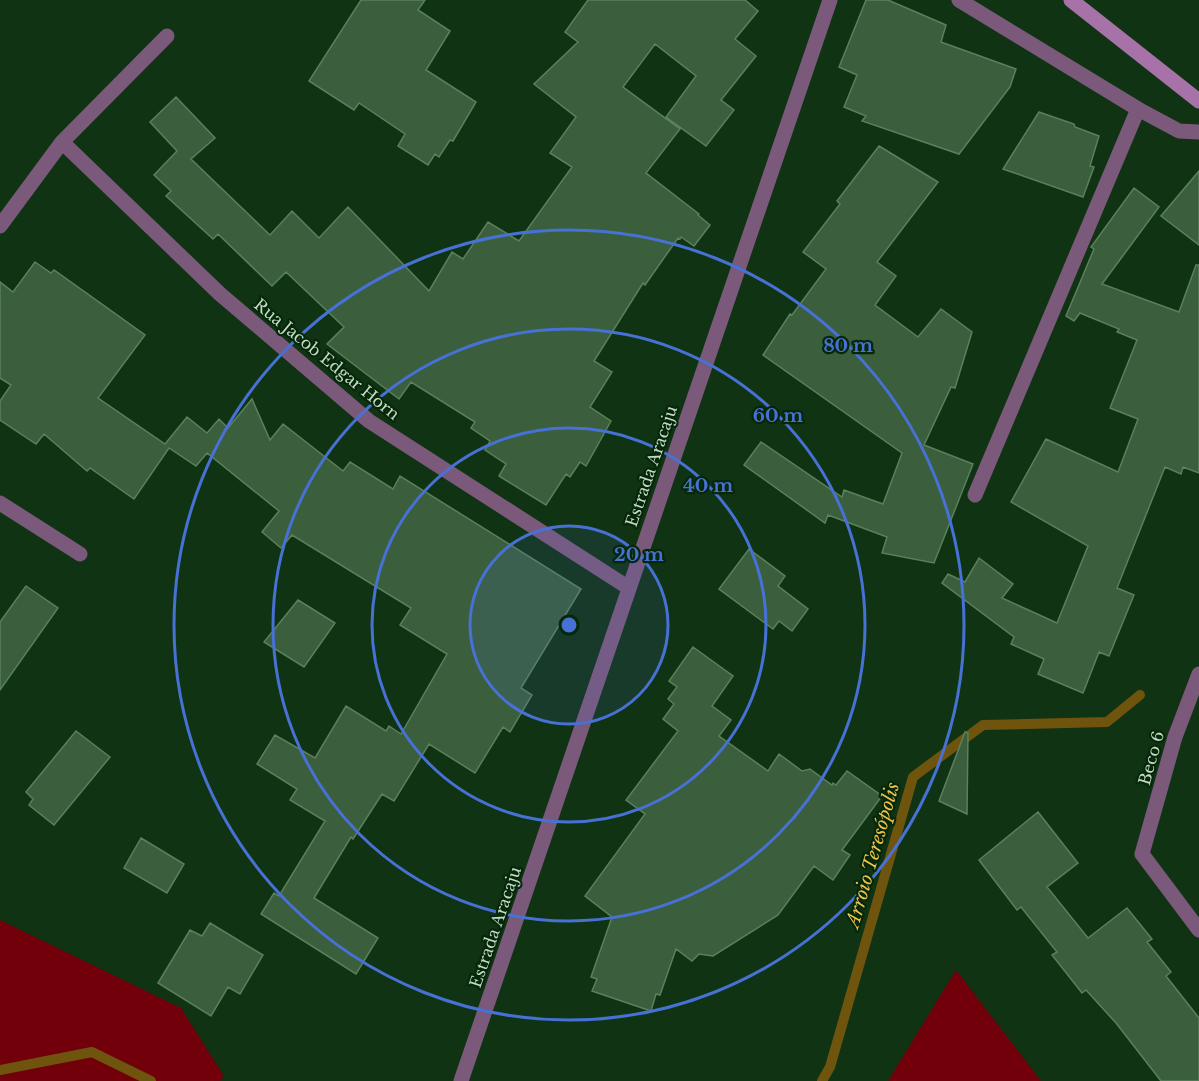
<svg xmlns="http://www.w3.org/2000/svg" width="1199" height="1081" font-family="'Libre Baskerville',serif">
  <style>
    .green { fill: #72000a }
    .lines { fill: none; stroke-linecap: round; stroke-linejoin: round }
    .stream { stroke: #6f540e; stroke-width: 10 }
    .building { fill: #3b5e3d; stroke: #5b805c; stroke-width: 1.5 }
    .lane { stroke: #7a597b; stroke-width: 15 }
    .street { stroke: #7a597b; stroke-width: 15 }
    .secondary { stroke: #a772a8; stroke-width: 15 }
    .ring { fill: none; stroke: #4771d4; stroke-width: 3 }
    .labels { text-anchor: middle; stroke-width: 4.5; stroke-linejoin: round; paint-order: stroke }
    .street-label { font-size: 16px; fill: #c6dac6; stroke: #05280a }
    .water-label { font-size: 18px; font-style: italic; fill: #f2c14c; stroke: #05280a }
    .centre { fill: #4771d4; stroke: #05280a; stroke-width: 3 }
    .ring-label { font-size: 18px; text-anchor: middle; font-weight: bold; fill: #4771d4; stroke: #05280a; stroke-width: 4.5; stroke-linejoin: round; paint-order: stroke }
  </style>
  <rect width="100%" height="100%" fill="#103314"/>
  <path class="green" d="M0,920l181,88 43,68 -4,5h-220z
    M956,970l85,111h-153z"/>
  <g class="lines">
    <path class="stream" d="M0,1070l92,-18 59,29
      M822,1081l8,-14 83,-290 70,-52 124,-3 33,-27"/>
  </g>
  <path class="building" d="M361,0h64l-7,10 32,21 -24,39 50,32 -23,39 -3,-1 -11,17 -4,-3 -7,11 -30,-19 7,-12 -46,-31 -5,7 -45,-29z
    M588,0h157l13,11 -23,28 21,17 -35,44 13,10 -28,36 -40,-29 30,-41 -41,-32 -32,43 57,42 -34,44 53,41 -1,1 12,10 -16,21 -13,-9 -1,2 -2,-1 -33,47 -2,-2 -49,78 18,11 -22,35 21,14 -25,45 -6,-4 -10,15 -4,-3 -20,31 -47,-29 7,-12 -21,-14 5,-9 -19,-13 4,-6 -64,-40 -12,17 -72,-55 17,-17 -58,-55 -14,14 -54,-52 -5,5 -47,-43 5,-5 -17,-16 23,-24 -27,-29 26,-25 39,41 -24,21 79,76 22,-24 27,27 29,-31 81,84 23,-39 11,7 25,-37 31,19 53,-74 -22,-14 26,-36 -42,-33 44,-42 -13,-10z
    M866,0h22l58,25 -5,17 75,27 -6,18 -51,67 -97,-33 4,-5 -22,-9 13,-32 -18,-8z
    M1039,112l35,12 1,3 24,9 -9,30 4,1 -11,30 -80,-28z
    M879,146l59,36 -61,80 19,14 -21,29 43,32 23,-28 31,23 -17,56 -4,-1 -27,58 49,19 -39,99 -52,-10 5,-16 -59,-22 -3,8 -81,-58 17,-23 81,55 2,-7 39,14 19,-51 -139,-98 27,-41 2,1 34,-46 -23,-17 37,-48 -3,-3z
    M1199,171v74l-38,-29z
    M1134,188l25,19 -57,77 77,28 17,-47h3v208l-16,-6 -2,7 -16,-7 -48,121 17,7 -25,61 -10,-4 -16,41 -45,-19 6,-15 -33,-15 3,-7 -72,-54 6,-9 17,8 14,-24 34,26 -11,14 55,25 31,-77 -77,-44 35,-63 72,33 20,-53 -28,-11 27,-68 -20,-8 2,-3 -39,-16 -6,8 -8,-5 28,-67 -3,-2z
    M35,262l16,11 3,-3 91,65 -47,63 67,46 22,-27 20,16 12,-14 9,9 24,-29 18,41 13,-16 60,47 7,-9 43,27 7,-13 181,113 -60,99 11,7 -22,37 -7,-5 -28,46 -46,-29 -35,57 -12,-7 -29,45 -2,-2 -37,61 64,40 -22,36 -95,-60 13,-21 5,3 46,-75 -35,-21 7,-11 -40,-25 18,-29 40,23 31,-52 40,25 3,-5 12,8 46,-80 -47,-29 11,-17 -119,-73 -11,13 -19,-16 17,-21 -72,-58 -11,13 -27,-18 -35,51 -44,-31 -3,3 -43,-37 -8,10 -36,-24v-19l11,-16 -11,-7v-96l13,10z
    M749,549l36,27 -7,10 30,23 -16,22 -13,-10 -6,8 -54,-40z
    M26,586l32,22 -58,82v-68z
    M298,600l37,23 -31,44 -40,-25z
    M693,647l40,29 -21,30 19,14 -12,16 49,35 11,-17 23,17 8,-2 22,16 1,-2 3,2 11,-14 35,25 -40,54 8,5 -17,25 -19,-14 -36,49 -65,41 -14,-2 -7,7 -16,-12 -16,46 -4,-1 -5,17 -59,-20 5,-12 -6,-2 21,-60 -27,-21 60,-82 -19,-14 52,-69 -15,-12 11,-15 -6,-5 9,-12 -8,-6z
    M76,731l34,26 -56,68 -25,-20 4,-6 -7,-7z
    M965,732l3,1 -1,81 -28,-13z
    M1038,812l40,51 -31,24 41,51 39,-30 25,31 -5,3 24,30 -5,4 33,42v63h-38l-45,-58 -30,-33 -4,3 -30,-38 5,-3 -36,-45 -4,3 -38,-50z
    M141,838l43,26 -17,29 -43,-25z
    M210,923l53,32 -23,39 -12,-7 -17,29 -53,-33 32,-53 12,6z"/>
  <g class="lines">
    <path class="lane" d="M975,495l163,-386"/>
    <path class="street" d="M959,0l179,109 41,22 20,1
      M62,142l158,152 149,127 260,167
      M0,226l62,-84 105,-106
      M0,503l80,51
      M1199,674l-24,63 -33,117 57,76
      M461,1081l369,-1081"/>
    <path class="secondary" d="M1071,0l128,101"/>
  </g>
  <circle cx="569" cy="625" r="99" fill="#4771d4" fill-opacity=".12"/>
  <g class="ring">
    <circle cx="569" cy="625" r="99"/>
    <circle cx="569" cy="625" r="197"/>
    <circle cx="569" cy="625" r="296"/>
    <circle cx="569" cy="625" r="395"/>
  </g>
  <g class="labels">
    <g class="street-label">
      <text transform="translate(327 359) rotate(39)" y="6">Rua Jacob Edgar Horn</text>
      <text transform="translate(651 466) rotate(-71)" y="6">Estrada Aracaju</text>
      <text transform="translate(1151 758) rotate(-74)" y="6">Beco 6</text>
      <text transform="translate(495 927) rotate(-71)" y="6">Estrada Aracaju</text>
    </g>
    <g class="water-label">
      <text transform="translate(873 855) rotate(-74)" y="6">Arroio Teresópolis</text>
    </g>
  </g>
  <circle cx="569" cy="625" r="9" class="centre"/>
  <g class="ring-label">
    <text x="848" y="352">80 m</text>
    <text x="778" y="422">60 m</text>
    <text x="708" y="492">40 m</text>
    <text x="639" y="561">20 m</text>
  </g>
</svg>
